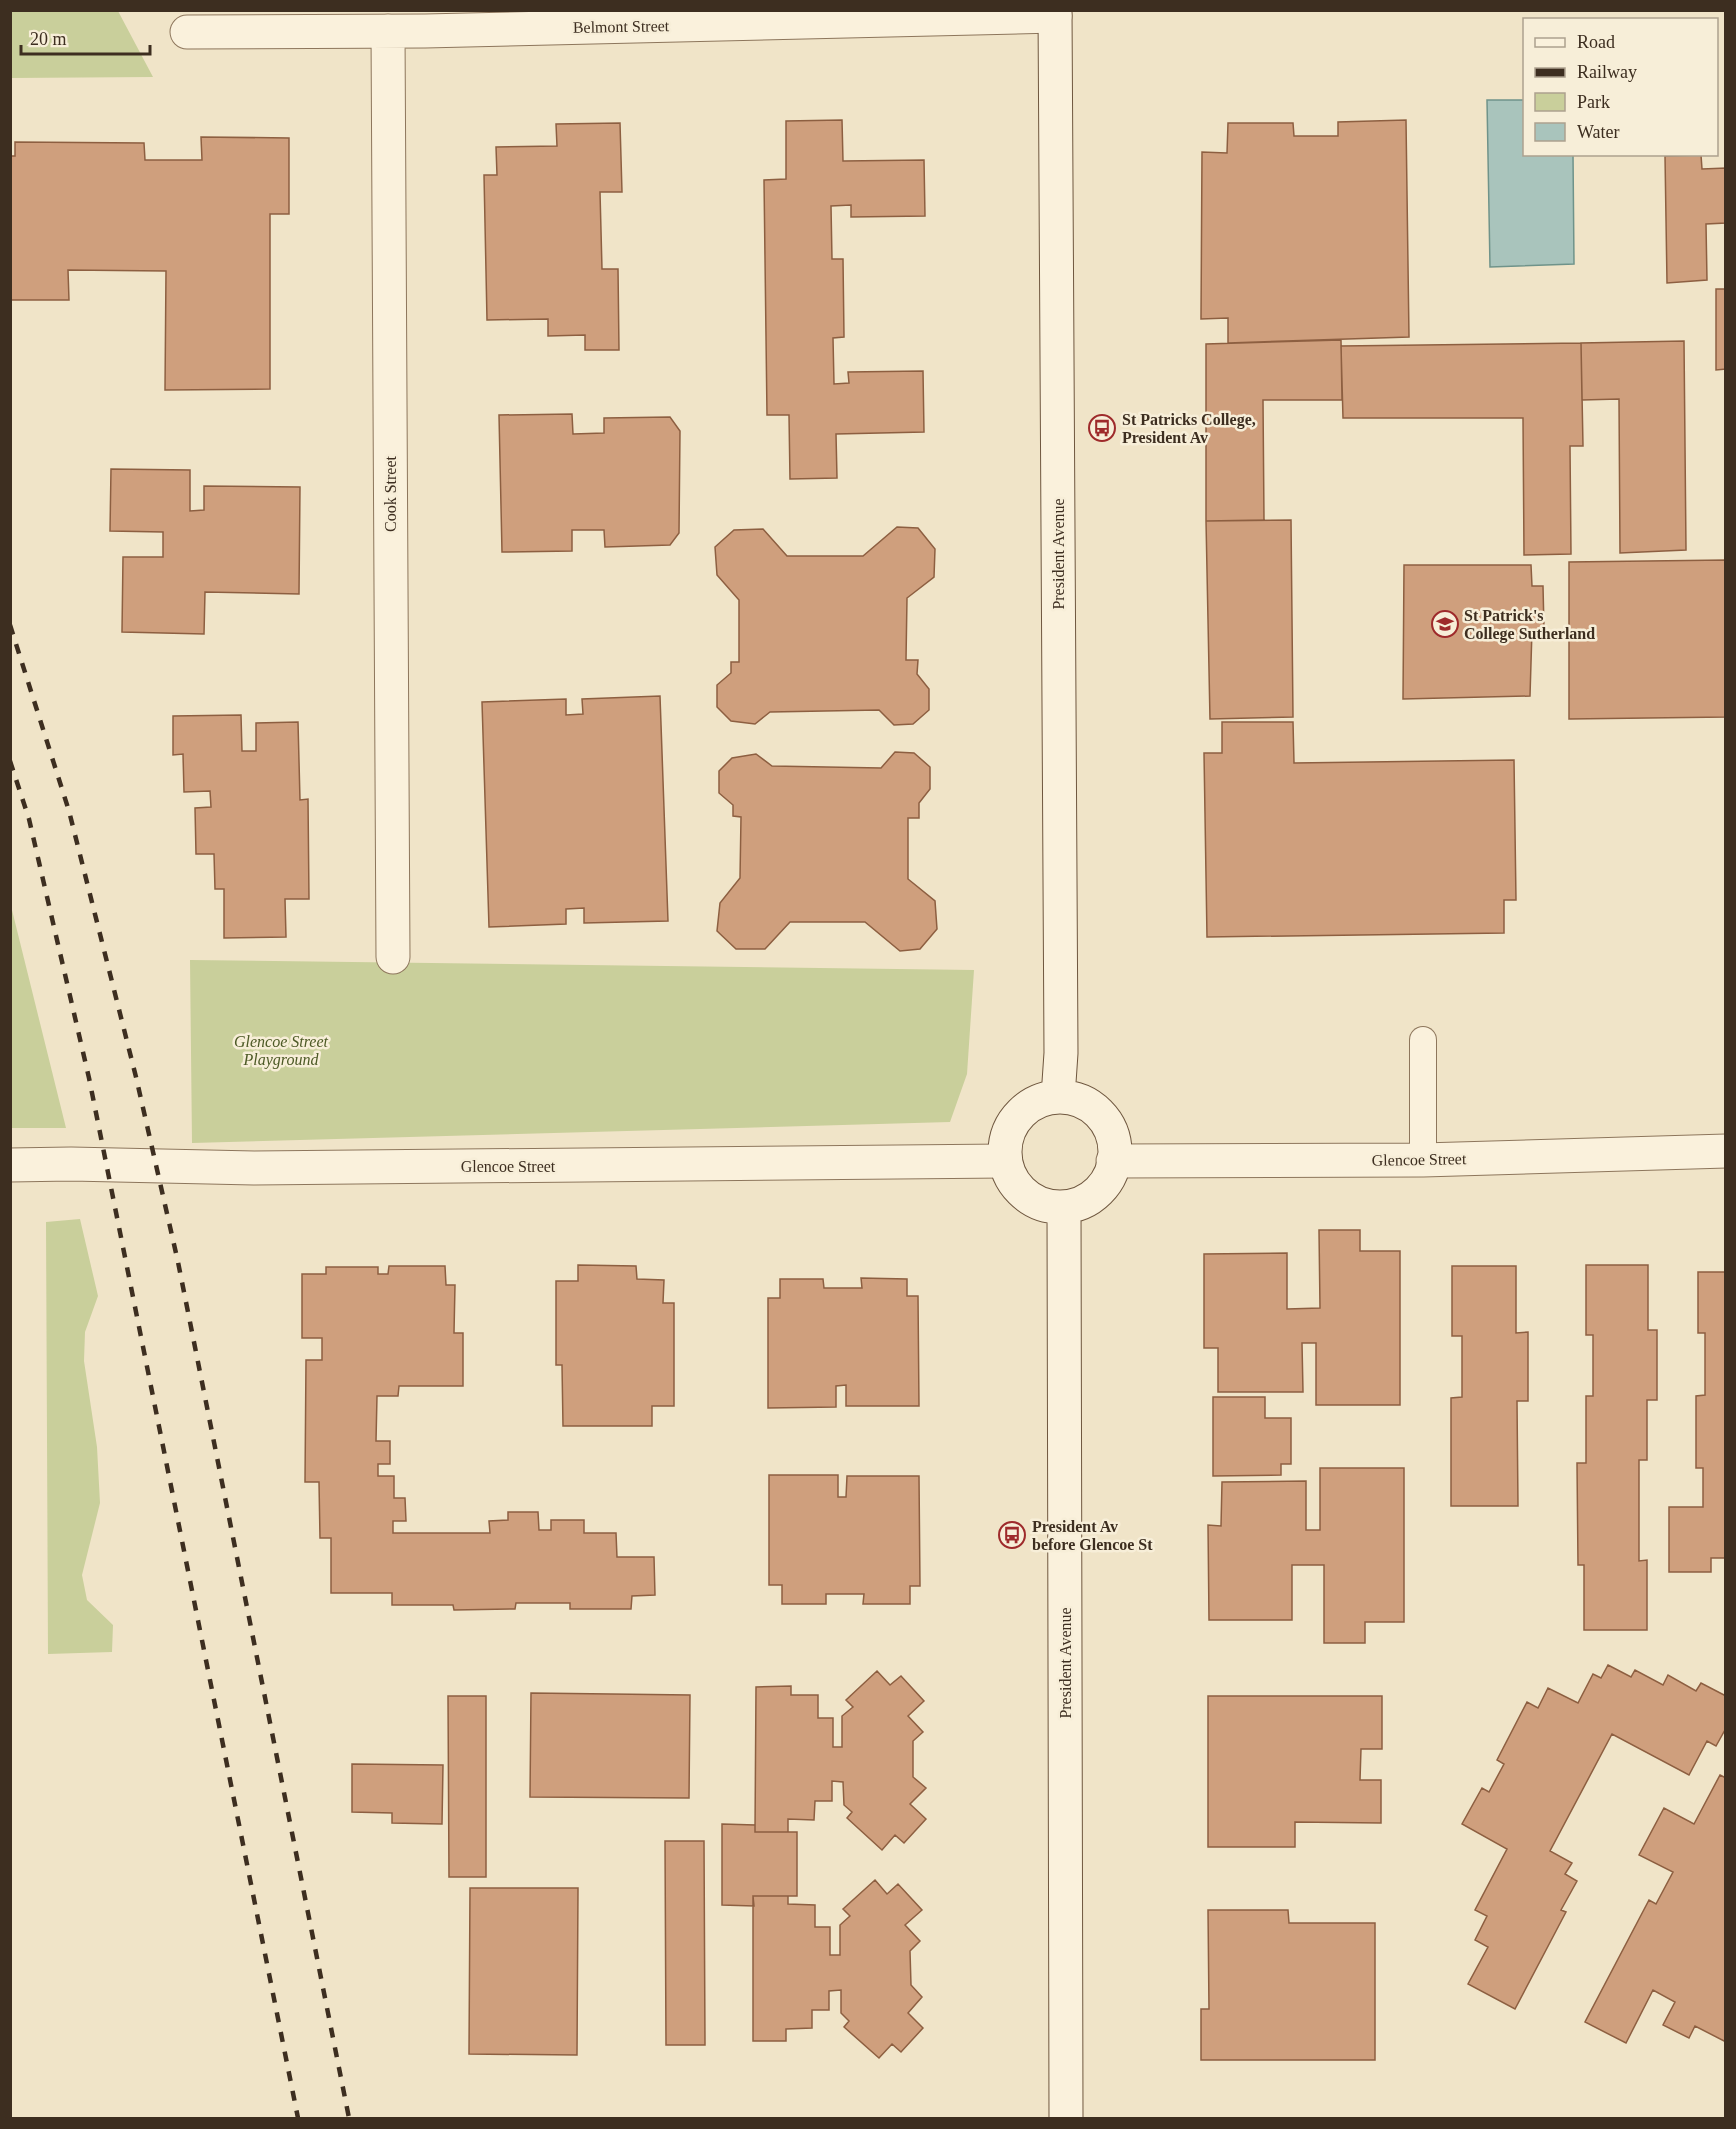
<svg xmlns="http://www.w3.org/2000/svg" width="1736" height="2129" font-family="'Times New Roman',serif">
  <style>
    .green { fill: #c9cf9b }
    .water { fill: #a9c4bc; stroke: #6f938a; stroke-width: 1.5 }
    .building { fill: #cf9f7d; stroke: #8d5f41; stroke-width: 1.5 }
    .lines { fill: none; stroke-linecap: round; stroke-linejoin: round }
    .lane-casing { stroke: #8d765c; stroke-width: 28 }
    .street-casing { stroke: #8d765c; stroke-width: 35 }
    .secondary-casing { stroke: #6f573f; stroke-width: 35 }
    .lane { stroke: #faf1dc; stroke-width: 26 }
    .street { stroke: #faf1dc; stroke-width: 33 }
    .secondary { stroke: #faf1dc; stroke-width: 33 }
    .rail { stroke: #3d2e20; stroke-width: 4.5; stroke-dasharray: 10 10; stroke-linecap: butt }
    .labels { text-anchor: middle; stroke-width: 5; stroke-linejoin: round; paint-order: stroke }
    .street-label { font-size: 16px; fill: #3d2e20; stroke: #f7eed8 }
    .poi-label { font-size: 16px; font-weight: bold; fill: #3d2e20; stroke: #f7eed8; text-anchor: start }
    .park-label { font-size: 16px; font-style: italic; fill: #4d5a26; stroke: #f7eed8 }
  </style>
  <rect width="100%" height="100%" fill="#f0e4c8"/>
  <path class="green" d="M11,10l107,1 35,66 -142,1z
    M11,906l55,222h-55z
    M190,960l784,10 -7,104 -17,48 -758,21z
    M80,1219l18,77 -13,36 -1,29 13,86 3,56 -18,72 5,25 26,25 -1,27 -64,2 -2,-432z"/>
  <path class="water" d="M1487,100h37v54l49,1 1,109 -84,3z"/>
  <path class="building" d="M842,120l1,41 81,-1 1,56 -74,1v-12l-20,1 1,53h11l1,78 -11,1 1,46 15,-1 -1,-11 75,-1 1,61 -88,2 1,44 -47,1 -1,-64h-22l-3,-235 22,-1v-58z
    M1406,120l3,217 -181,6v-25l-27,1 1,-167 25,1 1,-30h65l1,13h44v-14z
    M620,123l2,69h-22l2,77h16l1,81h-34v-15l-37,1v-17l-61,1 -3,-145h13l-1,-28 61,-1 -1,-22z
    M201,137l88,1v76h-19v175l-105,1 1,-119 -98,-1 1,30h-59v-144h5v-14l129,1 1,17h57z
    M1701,155l1,14 24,-1v55l-20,1 1,56 -40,3 -2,-127z
    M1716,289h10v80l-10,1z
    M1341,340l1,60h-79l1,120 -58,1v-177z
    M1684,341l2,209 -66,3 -1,-154 -37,1 -1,-57z
    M1581,343l2,103h-13l1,108 -47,1 -1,-137h-180l-2,-72z
    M572,414l1,20 31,-1v-15l66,-1 10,14 -1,102 -9,12 -65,2 -1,-17h-32v21l-70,1 -3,-137z
    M111,469l79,1v41l14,-1v-24l96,1 -1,107 -94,-2 -1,42 -82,-2 1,-75h40v-25l-53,-1z
    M1291,520l2,197 -83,2 -4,-198z
    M897,527l21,1 17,21 -1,28 -27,21 -1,62h12l-1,14 12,15v21l-16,14 -19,1 -15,-15 -109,2 -15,12 -24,-3 -14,-14v-22l14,-12v-11h8v-62l-22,-25 -2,-28 19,-17 29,-1 24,27h76z
    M1726,560v157l-157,2v-157z
    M1404,565h127l1,21h11l1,43 -12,1 -2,66 -127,3z
    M660,696l8,225 -84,2v-15l-18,1v15l-77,3 -7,-225 84,-3v16l17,-1 -1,-15z
    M241,715l1,36h14v-28l42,-1 2,78 8,-1 1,100h-24l1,38 -62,1v-49h-9l-1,-35h-18l-1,-46 16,-1 -1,-16 -26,1 -1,-38 -10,1v-39z
    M1222,722h71l1,41 220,-3 2,140h-12v33l-297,4 -3,-184h18z
    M895,752l19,1 16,14v22l-11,14v15h-11v61l27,22 2,28 -17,20 -20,2 -35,-29h-75l-25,27h-29l-19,-18 3,-28 20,-25 1,-61 -8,-1v-11l-14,-12v-22l13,-13 24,-4 16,12 109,2z
    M1319,1230h41v21h40v154h-84v-62h-14l1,49h-85v-44h-14v-94l83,-1v56l33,-1z
    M578,1265l58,1 1,13 27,1 -1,23h11v103h-22v20h-89l-1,-61h-6v-84h22z
    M1586,1265h62v65h9v70h-10v60h-8v101l8,-1v70h-63v-65h-6l-1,-102h9v-67h7v-61h-7z
    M389,1266h56l1,19h9l-1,48h9v53h-64l-1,10h-21l-1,45h14v23h-12v12h16v22h11l1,23h-13v12h97l-1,-12 19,-1v-8h30l1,18h12v-10h33v13h32l1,24h37l1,38 -23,1 -1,13h-61v-6h-54l-1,6 -61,1 -1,-5h-61v-12h-61v-55h-11l-1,-56h-14l1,-122h16v-22h-20v-64h24v-7h52v7h10z
    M1452,1266h64v67l12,-1v69h-11l1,105h-67v-108l11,-1v-61h-10z
    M1698,1272h28v286h-15v14h-42v-65h34v-39h-7v-72l9,-1v-62h-7z
    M861,1278l46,1v17h11l1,110h-73v-21l-10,1v21l-68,1v-110h12v-19h43l1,9h38z
    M1213,1397h52v21h26v46h-10v11l-68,1z
    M1320,1468h84v154h-39v21h-41v-78h-32v55h-83l-1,-95 13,1 1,-44 84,-1v49h14z
    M769,1475h69v22h8l1,-21h72l1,110h-10v18h-47l1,-10h-38v10h-44v-19h-13z
    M1608,1665l23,12 4,-7 28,15 5,-10 28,16 5,-8 25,13v32l-10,18 -9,-5 -18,34 -77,-41 -62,117 22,12 -7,11 12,7 -16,29 5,2 -51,97 -47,-25 20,-37 -13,-7 12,-24 -12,-6 32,-61 -45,-25 20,-36 7,4 15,-28 -7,-4 30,-58 11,6 10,-20 30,15 15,-29 8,4z
    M877,1671l13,14 11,-9 23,25 -16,15 15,16 -10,9v36l13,11 -16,16 16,15 -22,24 -9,-8 -13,15 -35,-32 5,-6 -8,-7 -1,-23 -11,-1v20h-17l-1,19 -26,-1v13h-33l1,-145 35,-1v9h27v23h15v29h9v-31l11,-9 -7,-7z
    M531,1693l159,2 -1,103 -159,-1z
    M448,1696h38v181h-37z
    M1208,1696h174v53h-21l-1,31h21v43l-86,-1v25h-87z
    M352,1764l91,1 -1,59 -50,-1v-10l-40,-1z
    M1720,1775l6,3v264l-31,-16 -6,12 -26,-13 12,-23 -22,-12 -27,53 -41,-21 64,-122 7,4 17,-32 -34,-17 25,-47 30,16z
    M722,1824l33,1v7h42v64h-44l1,10 -32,-1z
    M665,1841h39l1,204h-39z
    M875,1880l12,14 11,-10 24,26 -17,15 15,16 -10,10 1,34 11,12 -14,16 15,15 -22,24 -9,-8 -13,14 -35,-31 5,-6 -8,-8v-23l-12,1v19h-17v18l-26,1v12h-33v-145h35v8l27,1v22h15v28h10v-30l10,-9 -7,-7z
    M470,1888h108l-1,167 -108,-1z
    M1208,1910h80l1,13h86v137h-174v-51h8z"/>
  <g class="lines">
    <defs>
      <path id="lane" d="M1423,1160v-120"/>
      <path id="street" d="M388,31l5,926
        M187,32l238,-1 630,-15
        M1113,1161l310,-1 303,-9
        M10,1165l61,-1 183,4 751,-7"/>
      <path id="secondary" d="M1055,10l6,1043 -3,44
        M1005 1152a55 55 0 1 1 110 0a55 55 0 1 1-110 0Z
        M1064,1207l2,911"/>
    </defs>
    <use href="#lane" class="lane-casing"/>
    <use href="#street" class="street-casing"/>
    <use href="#secondary" class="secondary-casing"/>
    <use href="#lane" class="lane"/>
    <use href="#street" class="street"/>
    <use href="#secondary" class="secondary"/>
    <path class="rail" d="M10,625l59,186 67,266 42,185 171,856
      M10,761l19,58 60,259 209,1040"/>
  </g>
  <defs>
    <symbol id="bus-ring" viewBox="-11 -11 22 22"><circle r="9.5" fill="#f7eed8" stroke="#9e2a2b" stroke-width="1.5"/><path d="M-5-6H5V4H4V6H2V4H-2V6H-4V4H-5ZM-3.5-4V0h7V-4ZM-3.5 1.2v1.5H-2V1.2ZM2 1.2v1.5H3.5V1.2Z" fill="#9e2a2b"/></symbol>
    <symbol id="school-ring" viewBox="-11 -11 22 22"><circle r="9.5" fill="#f7eed8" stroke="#9e2a2b" stroke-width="1.5"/><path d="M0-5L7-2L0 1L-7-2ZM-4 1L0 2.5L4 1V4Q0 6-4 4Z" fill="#9e2a2b"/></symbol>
  </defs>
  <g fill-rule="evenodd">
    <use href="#bus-ring" x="1087" y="413" width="30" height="30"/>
    <use href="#school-ring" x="1430" y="609" width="30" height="30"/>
    <use href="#bus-ring" x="997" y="1520" width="30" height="30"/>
  </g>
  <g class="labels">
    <g class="street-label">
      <text transform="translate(621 26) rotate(-1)" y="6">Belmont Street</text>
      <text transform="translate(390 494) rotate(-90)" y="6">Cook Street</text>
      <text transform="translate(1058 554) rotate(-90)" y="6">President Avenue</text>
      <text transform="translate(1419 1159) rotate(-1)" y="6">Glencoe Street</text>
      <text x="508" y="1172">Glencoe Street</text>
      <text transform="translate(1065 1663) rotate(-90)" y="6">President Avenue</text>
    </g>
    <g class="poi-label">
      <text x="1122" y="425">St Patricks College,<tspan x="1122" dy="18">President Av</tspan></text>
      <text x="1464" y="621">St Patrick's<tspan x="1464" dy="18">College Sutherland</tspan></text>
      <text x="1032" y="1532">President Av<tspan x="1032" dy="18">before Glencoe St</tspan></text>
    </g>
    <g class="park-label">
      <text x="281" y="1047">Glencoe Street<tspan x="281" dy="18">Playground</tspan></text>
    </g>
  </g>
  <rect width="1736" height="2129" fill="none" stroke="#3d2e20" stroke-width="24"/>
  <rect x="1523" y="18" width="195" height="138" fill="#f7eed8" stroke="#ada18e" stroke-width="1.5"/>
  <rect x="1535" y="38" width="30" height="9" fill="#faf1dc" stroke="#ada18e" stroke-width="1.5"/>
  <text x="1577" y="48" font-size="18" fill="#3d2e20">Road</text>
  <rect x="1535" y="68" width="30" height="9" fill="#3d2e20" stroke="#ada18e" stroke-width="1.5"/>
  <text x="1577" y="78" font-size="18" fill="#3d2e20">Railway</text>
  <rect x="1535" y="93" width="30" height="18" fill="#c9cf9b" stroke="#ada18e" stroke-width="1.5"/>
  <text x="1577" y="108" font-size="18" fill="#3d2e20">Park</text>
  <rect x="1535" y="123" width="30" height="18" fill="#a9c4bc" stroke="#ada18e" stroke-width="1.5"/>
  <text x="1577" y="138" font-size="18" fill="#3d2e20">Water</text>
  <path d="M21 45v9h129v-9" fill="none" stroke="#3d2e20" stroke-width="3"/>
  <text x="30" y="45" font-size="18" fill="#3d2e20" stroke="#f7eed8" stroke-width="4.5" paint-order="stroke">20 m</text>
</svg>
